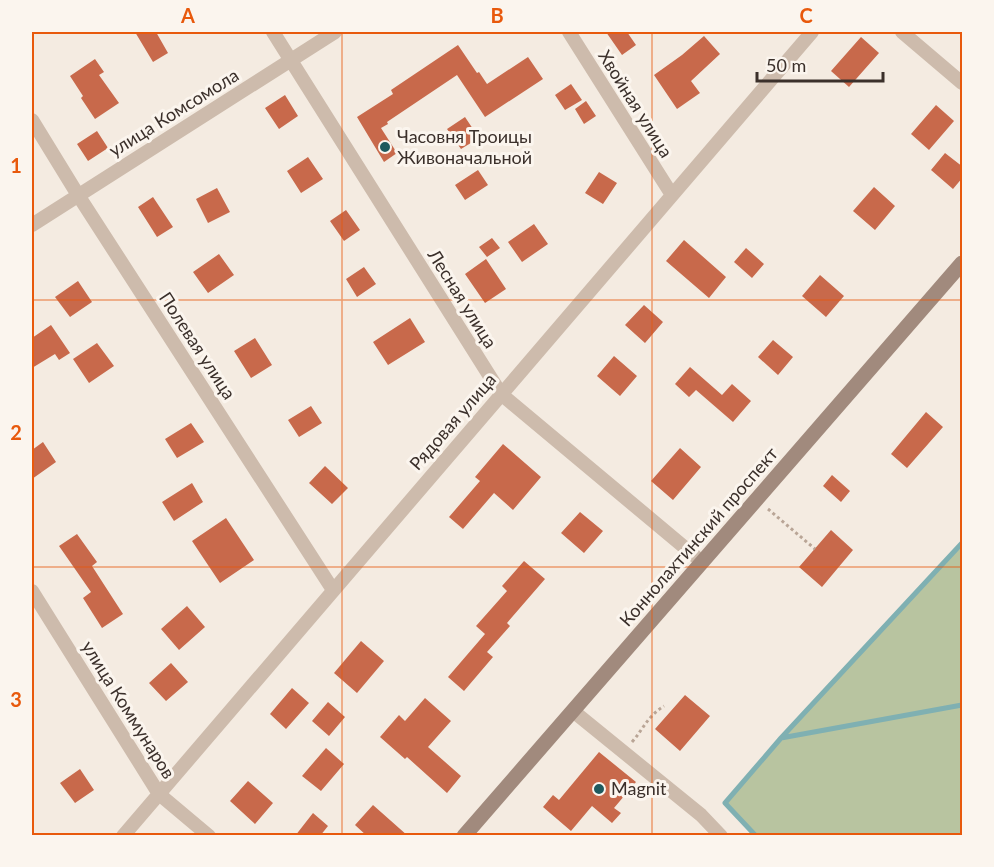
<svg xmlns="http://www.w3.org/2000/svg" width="994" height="867" font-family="Lato,sans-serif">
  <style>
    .green { fill: #b8c4a0 }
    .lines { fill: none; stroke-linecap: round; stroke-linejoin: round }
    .stream { stroke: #7fb0b2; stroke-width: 5 }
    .building { fill: #c8694b }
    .path { stroke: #b9a596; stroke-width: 3; stroke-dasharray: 3 3; stroke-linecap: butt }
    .street { stroke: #cdbbac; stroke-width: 14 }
    .secondary { stroke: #a18a7d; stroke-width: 15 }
    .grid { fill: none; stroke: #e8590c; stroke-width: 1.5; stroke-opacity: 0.55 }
    .poi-dot { fill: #1f5a5e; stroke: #fbf5ee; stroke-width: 2 }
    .labels { text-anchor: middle; stroke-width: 6; stroke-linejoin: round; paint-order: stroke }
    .street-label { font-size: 18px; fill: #3b302b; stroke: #fbf5ee }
    .poi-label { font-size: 18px; fill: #3b302b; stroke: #fbf5ee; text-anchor: start }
    .neatline { fill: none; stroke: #e8590c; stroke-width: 2 }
    .grid-label { font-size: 20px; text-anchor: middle; font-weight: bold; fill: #e8590c }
  </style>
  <rect width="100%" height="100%" fill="#f4ebe1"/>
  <path class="green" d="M962,543v292h-206l-31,-32 56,-65z"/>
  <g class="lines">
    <path class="stream" d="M781,738l181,-33
      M756,836l-31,-33 56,-65 181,-195"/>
  </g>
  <path class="building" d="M135,32h21l12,21 -15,9z
    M606,32h21l9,13 -14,10z
    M704,36l16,18 -29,27 9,12 -23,16 -23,-34 28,-20z
    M861,37l18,16 -30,34 -18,-16z
    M458,45l19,28 2,-1 8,12 41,-27 15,22 -58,38 -28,-42 -70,47 1,2 -7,4 16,25 -13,9 -27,-45 36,-23 -2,-4z
    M95,59l9,13 -5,3 20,28 -24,16 -14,-21 2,-2 -13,-20z
    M571,84l11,16 -17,10 -10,-15z
    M285,95l13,21 -19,13 -14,-21z
    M586,101l10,15 -12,8 -9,-15z
    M936,105l18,16 -25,29 -18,-16z
    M465,117l14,21 -18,11 -14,-20z
    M97,131l11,17 -20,13 -11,-17z
    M945,153l18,14v10l-10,12 -22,-19z
    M308,157l15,22 -22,14 -14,-22z
    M478,170l10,15 -23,15 -10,-15z
    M599,172l18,11 -14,21 -18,-11z
    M874,187l21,19 -20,24 -22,-19z
    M217,188l13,24 -22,11 -12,-24z
    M153,197l20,30 -16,10 -19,-30z
    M346,210l14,20 -16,11 -14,-20z
    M534,224l14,20 -26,18 -14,-20z
    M492,238l8,10 -13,9 -8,-10z
    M684,240l42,37 -17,21 -43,-37z
    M746,248l18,16 -12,14 -18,-16z
    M219,254l15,21 -26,18 -15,-21z
    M486,259l20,30 -21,14 -20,-29z
    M364,267l12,17 -19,13 -11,-18z
    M820,275l24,21 -18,21 -24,-21z
    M78,281l14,21 -22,15 -15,-20z
    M644,305l19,17 -18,21 -20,-18z
    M410,318l15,24 -37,23 -15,-23z
    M51,325l19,28 -11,7 -4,-6 -23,14v-30z
    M255,338l17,27 -21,13 -17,-27z
    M773,340l20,17 -15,18 -20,-18z
    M97,343l17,23 -25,17 -16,-24z
    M614,356l23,20 -17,20 -23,-20z
    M690,367l32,28 10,-11 19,17 -18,21 -37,-32 -7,7 -14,-13z
    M311,406l11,17 -23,14 -11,-17z
    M926,412l17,15 -36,41 -16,-14z
    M191,423l13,19 -27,16 -12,-19z
    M43,442l13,20 -24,17v-29z
    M503,444l38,33 -28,33 -19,-17 -31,36 -14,-12 31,-36 -5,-4z
    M680,448l21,19 -28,33 -22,-19z
    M325,466l23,22 -16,16 -23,-21z
    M832,475l18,16 -9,11 -18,-16z
    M192,483l11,19 -29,19 -12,-19z
    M580,512l23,19 -19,22 -23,-20z
    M226,518l28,42 -34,23 -28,-42z
    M831,530l22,20 -31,37 -23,-20z
    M77,534l20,28 -5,4 31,48 -21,14 -19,-30 8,-6 -32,-46z
    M524,561l21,18 -38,44 3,3 -23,26 6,5 -29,34 -16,-14 37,-43 -9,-8 31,-35 -5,-5z
    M187,606l18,21 -26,23 -18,-21z
    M361,641l23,20 -27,32 -23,-20z
    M171,663l17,19 -22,19 -17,-18z
    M292,688l17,15 -23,26 -16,-15z
    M685,695l25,21 -30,35 -25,-22z
    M425,698l26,23 -23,26 33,29 -14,17 -40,-36 -2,2 -25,-22 19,-22 6,6z
    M328,702l17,15 -16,19 -17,-15z
    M326,748l18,16 -23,27 -19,-15z
    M599,752l37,30 -22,26 7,5 -9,10 -20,-17 -21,25 -28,-24 10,-12 6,5z
    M80,769l14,21 -19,13 -15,-20z
    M248,781l25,22 -18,21 -25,-23z
    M373,805l35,31h-41l-12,-11z
    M313,813l15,13 -8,10h-25z"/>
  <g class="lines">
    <path class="path" d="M768,509l47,40
      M632,742c12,-14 15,-25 32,-36"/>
    <path class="street" d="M273,32l228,362 201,168
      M569,32l103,163
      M902,32l60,51
      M32,120l46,75 255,395
      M32,225l303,-193
      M32,591l127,203 50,42
      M573,711l128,104 20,21
      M123,836l689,-804"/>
    <path class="secondary" d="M464,836l498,-573"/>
  </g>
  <path class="grid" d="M342,32v804M652,32v804M32,300h930M32,567h930"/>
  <g class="poi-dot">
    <circle cx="385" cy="147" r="6"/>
    <circle cx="599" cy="789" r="6"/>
  </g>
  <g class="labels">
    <g class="street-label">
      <text transform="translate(635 104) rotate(58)" y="6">Хвойная улица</text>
      <text transform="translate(174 113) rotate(-32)" y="6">улица Комсомола</text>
      <text transform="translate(462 299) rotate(58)" y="6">Лесная улица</text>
      <text transform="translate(197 346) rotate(57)" y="6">Полевая улица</text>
      <text transform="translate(453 422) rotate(-49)" y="6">Рядовая улица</text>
      <text transform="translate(699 537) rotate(-49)" y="6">Коннолахтинский проспект</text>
      <text transform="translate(128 710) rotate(58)" y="6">улица Коммунаров</text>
    </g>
    <g class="poi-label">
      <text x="397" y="143">Часовня Троицы<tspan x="397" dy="21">Живоначальной</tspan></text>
      <text x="611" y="795">Magnit</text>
    </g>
  </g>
  <rect width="994" height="867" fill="none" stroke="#fbf5ee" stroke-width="66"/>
  <path d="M757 72v9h126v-9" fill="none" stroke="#3b302b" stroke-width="3"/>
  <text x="766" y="72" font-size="18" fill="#3b302b" stroke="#fbf5ee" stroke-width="4.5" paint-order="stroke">50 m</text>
  <rect x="33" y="33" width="928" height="801" class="neatline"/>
  <g class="grid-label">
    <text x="188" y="23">A</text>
    <text x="497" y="23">B</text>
    <text x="806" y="23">C</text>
    <text x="16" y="173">1</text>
    <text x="16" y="440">2</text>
    <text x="16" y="707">3</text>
  </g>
</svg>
